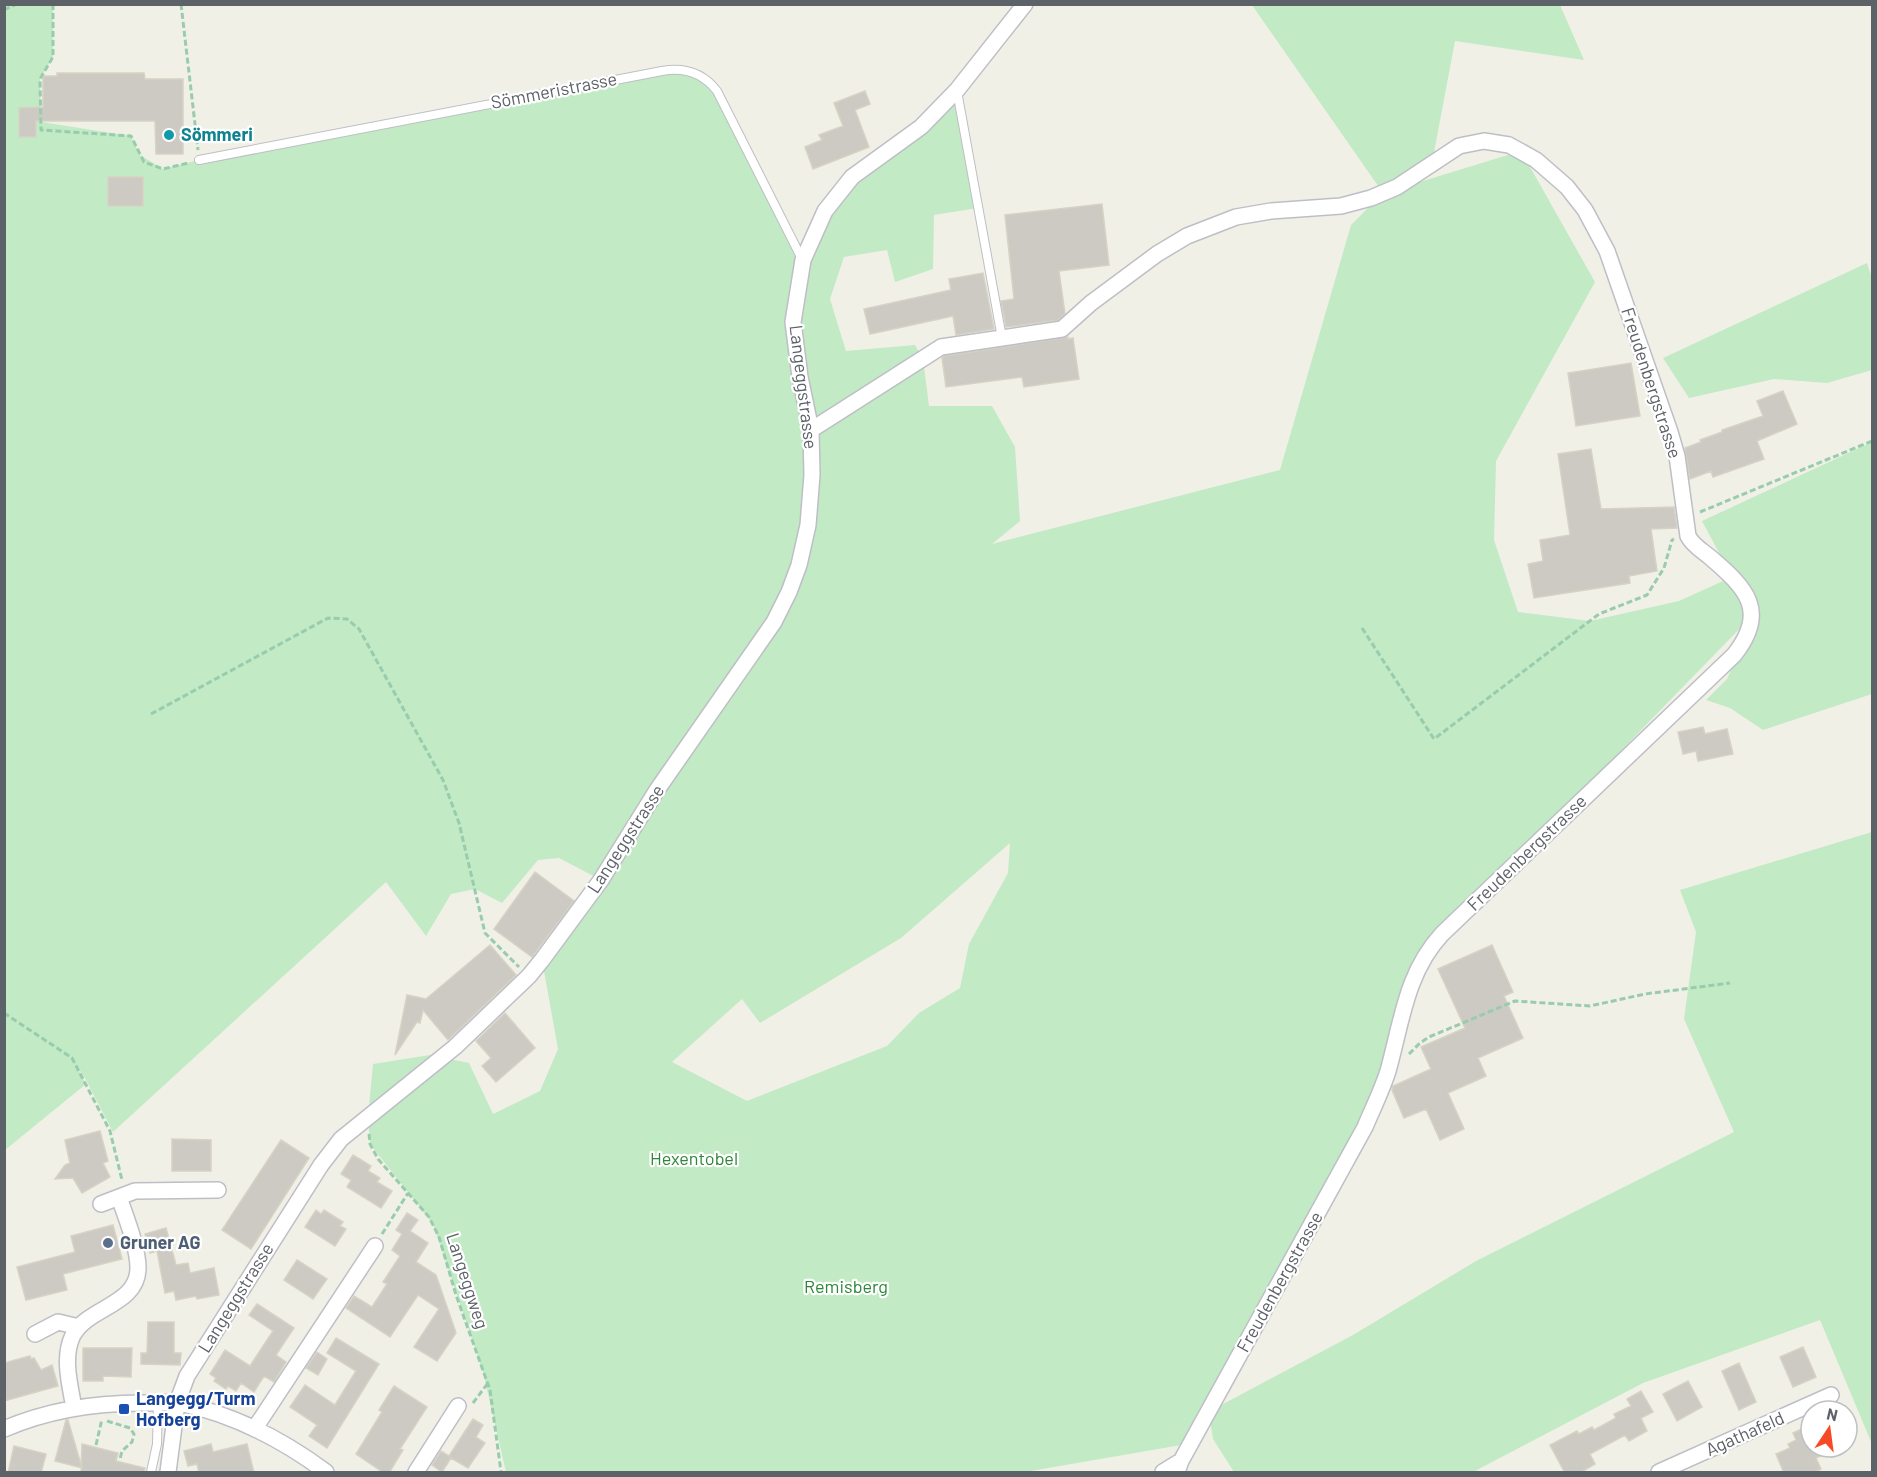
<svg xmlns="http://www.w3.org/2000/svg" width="1877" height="1477" font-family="Barlow,sans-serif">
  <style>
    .green { fill: #c1eac5; fill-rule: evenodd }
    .building { fill: #cccac3; stroke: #d6d2c4; stroke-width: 1.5 }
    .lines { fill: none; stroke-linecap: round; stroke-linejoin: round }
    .service-casing { stroke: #bebfc6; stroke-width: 10 }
    .minor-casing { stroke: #bebfc6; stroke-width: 18 }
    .path { stroke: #99ccad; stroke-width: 3; stroke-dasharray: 6 3; stroke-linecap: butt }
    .service { stroke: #fff; stroke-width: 8 }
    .minor { stroke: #fff; stroke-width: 15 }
    .culture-dot { fill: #0f9aa8; stroke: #fff; stroke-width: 2 }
    .service-dot { fill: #5c6f8a; stroke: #fff; stroke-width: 2 }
    .transit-dot { fill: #1a4fb4; stroke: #fff; stroke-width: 2 }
    .labels { text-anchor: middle; stroke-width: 4.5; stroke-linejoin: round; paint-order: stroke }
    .street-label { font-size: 18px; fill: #5d6168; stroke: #fff }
    .culture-label { font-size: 18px; font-weight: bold; fill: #0d838f; stroke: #fff; text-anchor: start }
    .park-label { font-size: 18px; fill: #2f853a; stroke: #fff }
    .service-label { font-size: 18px; font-weight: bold; fill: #4e5e75; stroke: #fff; text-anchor: start }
    .transit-label { font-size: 18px; font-weight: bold; fill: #164399; stroke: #fff; text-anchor: start }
  </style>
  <rect width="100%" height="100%" fill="#f1f0e6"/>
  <path class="green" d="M4,5h49v52l-13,22 1,43 90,14 9,19 23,14 36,-9 464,-86c21,-1 38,2 51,19l89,167 22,-49 132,-121 21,118 -44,7 -1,54 -38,13 -8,-32 -43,7 -14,42 16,52 69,-6 8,14 6,47h63l23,41 5,74 -28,23 288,-74 71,-245 32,-32 -131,-188h308l24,55 -129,-19 -23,122 -45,29 134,-41 74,131 -99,179 -2,79 24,72 72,9 89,-20 53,-24 -30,-56 170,-79v252l-109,36 -33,-22 -24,-8 21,-21 18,-41 5,-20 -318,327 -50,141 -172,325 143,-76 123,-74 258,-129 -50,-113 12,-87 -16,-42 192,-58v612l-52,-124 -177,63 -170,89h-239l-21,-33 -4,-26 -22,31 -162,28h-519l-23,-100 -50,-148 -63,-80 -2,-27 5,-53 57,-9 39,8 24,51 47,-23 18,-42 -16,-89 59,-80 -42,-22 -21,2 -36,43 -27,-14 -24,5 -25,42 -40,-54 -273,250 -28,-54 -9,-13 10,19 -81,66zM1010,843l-2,30 -39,71 -9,44 -41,25 -32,33 -140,55 -75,-39 70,-63 18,24 141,-85z
    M1867,263l5,15v92l-45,13 -53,-4 -85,19 -26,-40z"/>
  <path class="building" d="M57,73h87l1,6h38v75h-27l-1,-33h-119v16h-17v-29l24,-1v-31h14z
    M865,91l5,13 -15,6 14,37 -56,22 -8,-22 17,-7 -3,-5 24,-9 -9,-23z
    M108,177h35v29h-35z
    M1102,204l7,61 -50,6 6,43 -7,6 -52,7 -5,-26 13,-2 -9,-84z
    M983,273l11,56 -38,6 -3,-19 -83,18 -6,-25 87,-19 -2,-11z
    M1068,337v2l5,-1 6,41 -55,8 -2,-10 -76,10 -4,-29 2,-2z
    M1631,363l9,53 -64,10 -8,-53z
    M1783,391l14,33 -40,17 7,18 -51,18 -2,-6 -21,8 -5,-31 16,-6 -1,-2 22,-8v-2l41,-14 -6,-15z
    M1591,449l10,60 73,-2 3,21 -26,1 6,42 -28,5 1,7 -96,15 -6,-34 15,-3 -3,-21 30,-5 -12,-81z
    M1703,727l2,7 22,-5 6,25 -35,7 -2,-10 -13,3 -5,-22z
    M535,872l39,29 -42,56 -38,-28z
    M490,945l26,30 -68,65 -25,-30 -3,13 -3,-1 -22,33 12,-60 19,4z
    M1492,945l21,47 -9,4 19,42 -45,20 8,18 -38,17 16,36 -24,11 -14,-31 -22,9 -12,-28 1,-4 38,-17 -10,-22 44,-19 -27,-59z
    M505,1013l30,35 -39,34 -14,-16 9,-8 -15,-17z
    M100,1131l8,30 -5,2 7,14 -28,16 -9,-15 -18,1 10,-14 5,-2 -5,-23z
    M172,1139l39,1v31h-39z
    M281,1140l28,18 -58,91 -29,-19z
    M353,1155l18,11 -3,5 12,7 -3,4 15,9 -11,17 -34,-21 4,-7 -10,-6z
    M316,1210l5,4 3,-4 19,12 -3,4 6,3 -11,17 -30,-19z
    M407,1213l11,7 -8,11 18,12 -12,19 20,13 20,58 -19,28 -23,-14 25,-38 -21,-14 -28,42 -44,-29 8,-12 18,11 15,-23 -4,-2 17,-26 -8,-6 10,-16 -6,-4z
    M113,1225l9,34 -59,15 4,16 -41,10 -9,-33 58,-15 -4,-16z
    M166,1228l10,37 12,-2 2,10 24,-5 5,27 -22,4 -1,-3 -20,4 -2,-9 -9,2 -8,-42 -7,2 -5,-19z
    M297,1260l30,19 -14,20 -29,-19z
    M257,1304l37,24 -18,27 10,7 -12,20 -10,-6 -10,16 -13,-9 -5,8 -8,-5 -2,3 -12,-8 2,-3 -6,-4 15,-24 25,16 23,-35 -24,-16z
    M148,1322h26v31h7l-1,12 -39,-1v-11h6z
    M336,1338l43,26 -52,84 -18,-12 8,-11 -27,-18 15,-22 30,20 21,-34 -29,-18z
    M1803,1347l13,30 -23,10 -13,-30z
    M83,1348h49l-1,29 -28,-1v5h-20z
    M317,1352l10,7 -9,16 -12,-7z
    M30,1356l1,3 3,-1 7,12 11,-5 6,21 -54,15v-38z
    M1739,1363l17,39 -17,8 -17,-39z
    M1688,1381l14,26 -25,14 -14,-27z
    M394,1386l33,21 -27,42 3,1 -14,23h-5l-28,-19 26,-42 -3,-2z
    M1641,1391l12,21 -12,6 6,13 -18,10 -4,-6 -35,19 5,10 -15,9h-15l-15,-28 27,-14 2,3 13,-7 2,3 22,-12 -2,-4 17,-8 -4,-7z
    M473,1419l10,6 -7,12 9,6 -17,25 -17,-10 -9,14 -10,-7 9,-14 8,5z
    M66,1420h2l14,48 -27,-7z
    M1811,1425v22h31l-26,11 5,11 -8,4h-29l-8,-19 14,-6 -2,-4 8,-4 -3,-7z
    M82,1444l36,9 -2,8 29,7 -1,5h-63z
    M211,1444l2,8 34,-8 7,29h-55l-2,-9 -9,2 -4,-15z
    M14,1446l32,8 -5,19h-33z"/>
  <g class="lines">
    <defs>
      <path id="service" d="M957,91l45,247
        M199,160l463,-89c22,-4 41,2 55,20l85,168
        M151,1472l6,-28 1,-41"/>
      <path id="minor" d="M811,430l130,-83 121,-18 29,-26 66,-49 30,-18 49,-19 35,-6 70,-5 30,-8 26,-11 62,-41 25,-5 25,4 27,15 31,27 18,23 22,41 63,181 7,24 11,80c5,10 15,15 23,22 35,30 58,53 23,97l-292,279c-36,39 -40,87 -54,137 -6,19 -15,37 -23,56l-184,334 -4,11
        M101,1204l34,-13 83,-1
        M35,1334l23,-12 21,5
        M74,1408c-4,-23 -12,-51 -1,-73 15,-28 65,-30 65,-67 0,-21 -12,-50 -19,-71
        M255,1428l120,-182
        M4,1429c46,-20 98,-27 147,-26 9,0 19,-1 28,0 53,11 104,37 147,69
        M168,1472l9,-69 10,-27 134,-211 20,-26 114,-92 74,-71 13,-16 59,-80 56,-90 117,-168 15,-30 10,-27 9,-40 4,-50 -1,-45 -11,-53 -7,-55 10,-62 22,-49 27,-34 69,-50 36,-37 68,-86
        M416,1472l42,-66
        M1163,1472l18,-11
        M1659,1472l172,-77"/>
    </defs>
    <use href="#service" class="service-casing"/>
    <use href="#minor" class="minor-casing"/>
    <path class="path" d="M53,4v53l-13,22 1,51 90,6 13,26 19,7 25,-6
      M181,4l17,146
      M4,10l13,-6
      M1700,512l172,-71
      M1362,628l72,111 165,-125 48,-19 17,-27 8,-28 2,-1
      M151,714l177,-96 19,1 12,10 84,151 16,43 26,110 34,34
      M4,1013l68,45 38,73 12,49
      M1409,1054l11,-11 9,-6 86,-36 75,5 55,-12 85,-11
      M369,1134l1,10 8,15 51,58 10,20 17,58 34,95 11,82
      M382,1234l26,-41
      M473,1403l15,-20
      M107,1421l23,7 4,6 -2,8 -10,9 -2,8
      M96,1445l6,-26"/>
    <use href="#service" class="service"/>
    <use href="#minor" class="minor"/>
  </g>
  <circle class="culture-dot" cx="169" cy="135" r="6"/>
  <circle class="service-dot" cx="108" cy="1243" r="6"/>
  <rect class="transit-dot" x="118" y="1403" width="12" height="12" rx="3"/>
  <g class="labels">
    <g class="street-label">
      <text transform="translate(554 91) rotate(-11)" y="6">Sömmeristrasse</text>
      <text transform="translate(1651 383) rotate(72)" y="6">Freudenbergstrasse</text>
      <text transform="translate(803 387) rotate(83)" y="6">Langeggstrasse</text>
      <text transform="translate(626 839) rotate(-57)" y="6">Langeggstrasse</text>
      <text transform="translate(1527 853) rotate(-44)" y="6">Freudenbergstrasse</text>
      <text transform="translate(467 1281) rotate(72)" y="6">Langeggweg</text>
      <text transform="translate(1280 1282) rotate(-61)" y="6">Freudenbergstrasse</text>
      <text transform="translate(236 1298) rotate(-58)" y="6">Langeggstrasse</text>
      <text transform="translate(1745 1434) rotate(-24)" y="6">Agathafeld</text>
    </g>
    <g class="culture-label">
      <text x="181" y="141">Sömmeri</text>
    </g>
    <g class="park-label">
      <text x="694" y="1165">Hexentobel</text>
      <text x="846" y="1293">Remisberg</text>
    </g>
    <g class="service-label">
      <text x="120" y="1249">Gruner AG</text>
    </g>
    <g class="transit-label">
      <text x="136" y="1405">Langegg/Turm<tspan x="136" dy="21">Hofberg</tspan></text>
    </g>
  </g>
  <rect width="1877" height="1477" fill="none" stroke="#5d6168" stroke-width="12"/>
  <g transform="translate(1829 1429) rotate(13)"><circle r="28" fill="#ffffff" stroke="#bec0c3" stroke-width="1.5"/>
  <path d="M0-4.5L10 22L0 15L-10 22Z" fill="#f64a27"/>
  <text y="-9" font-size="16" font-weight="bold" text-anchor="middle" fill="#5d6168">N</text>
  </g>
</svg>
